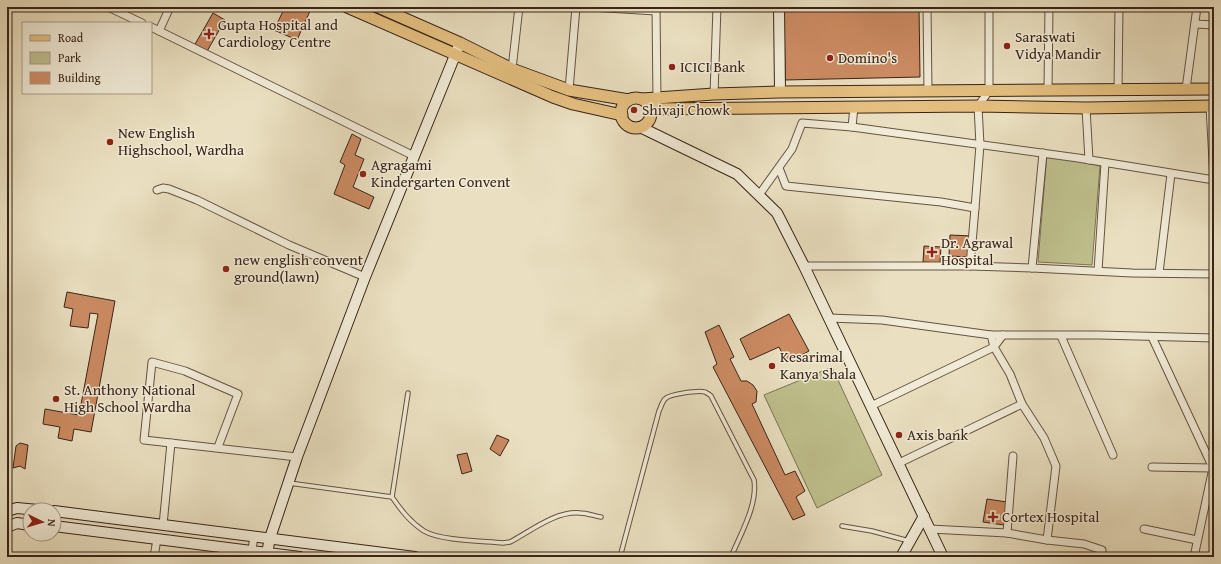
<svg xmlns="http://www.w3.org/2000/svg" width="1221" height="564" font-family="'Gentium Book Plus',serif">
  <rect width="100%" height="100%" fill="#eae0c1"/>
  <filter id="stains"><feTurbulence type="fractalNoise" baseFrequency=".005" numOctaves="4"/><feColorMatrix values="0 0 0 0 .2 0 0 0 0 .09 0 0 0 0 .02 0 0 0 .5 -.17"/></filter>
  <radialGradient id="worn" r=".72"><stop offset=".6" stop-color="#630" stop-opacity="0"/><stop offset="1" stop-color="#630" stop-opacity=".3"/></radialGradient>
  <g fill="#bfc08d" stroke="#7c7252">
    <path d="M1047 154 1100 166 1092 265 1038 262Z"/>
    <path d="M832 367 882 475 817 508 764 395Z"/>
  </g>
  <g fill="#cc8b62" stroke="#392418">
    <path d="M285 7H302L310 11 297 40 274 30Z"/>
    <path d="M784 7H919L920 77 785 80Z"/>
    <path d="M213 13 225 20 206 53 194 46Z"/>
    <path d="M352 134 361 139 355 155 364 159 353 187 374 197 369 209 334 194 345 165 340 162Z"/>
    <path d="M950 235 971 236 970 257 949 256Z"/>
    <path d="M924 246 941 247 940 263 923 262Z"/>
    <path d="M67 292 115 301 91 432 74 429 72 441 58 438 60 427 43 424 45 409 79 415 98 314 90 313 88 328 70 326 73 309 64 307Z"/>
    <path d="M789 314 809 351 787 363 779 347 750 360 740 339Z"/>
    <path d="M719 325 734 357 730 359 741 381H747L753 385 757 391 756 402 752 404 785 475 795 471 805 491 796 497 805 515 793 520 713 367 717 364 705 332Z"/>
    <path d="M497 435 509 440 500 456 490 449Z"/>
    <path d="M20 443 28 445 25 469 20 466 13 468 16 446Z"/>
    <path d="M467 453 472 471 462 474 457 455Z"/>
    <path d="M987 499 1007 502 1004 525 983 522Z"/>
  </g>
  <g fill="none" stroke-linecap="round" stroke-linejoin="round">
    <defs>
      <g id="lane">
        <path d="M289 483 392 497C401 510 410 522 424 531 441 541 483 541 503 543L510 542C531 531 555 511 580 513 587 513 594 516 601 517"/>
        <path d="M392 497 408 393"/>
        <path d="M842 526 872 531 909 541"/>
        <path d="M620 557 659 411C661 407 662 402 665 399 669 394 699 390 705 392 707 393 710 395 711 396L754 480C758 505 740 535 731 557"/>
      </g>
      <g id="street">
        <path d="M108 7 142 23"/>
        <path d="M590 7 656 11"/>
        <path d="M656 7 657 101"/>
        <path d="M927 7 928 91"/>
        <path d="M1195 24 1214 25"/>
        <path d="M151 27 414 156"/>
        <path d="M159 31 170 7"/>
        <path d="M512 69 519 7"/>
        <path d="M1186 89 1197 7"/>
        <path d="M569 90 576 7"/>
        <path d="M1048 90 1049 7"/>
        <path d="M1118 90 1119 7"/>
        <path d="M714 94 717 7"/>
        <path d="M1210 106 1214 180"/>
        <path d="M1086 108 1089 160"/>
        <path d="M852 127 854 107"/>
        <path d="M779 168 786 186 941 202 975 208 980 145 978 106 989 91V7"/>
        <path d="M157 190 163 188 169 189 197 200 289 245 365 277"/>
        <path d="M759 195 792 149 802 123 852 127 1078 158 1214 180"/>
        <path d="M975 208 970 266 1032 268 1043 153"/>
        <path d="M804 266H970"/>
        <path d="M1032 268 1132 273 1214 274"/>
        <path d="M1098 271 1105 163"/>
        <path d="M1159 273 1171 174"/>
        <path d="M829 318 882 320 991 335 994 347 871 406"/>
        <path d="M991 335H1099L1214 338"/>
        <path d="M1061 336 1113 455"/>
        <path d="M1152 337 1213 468 1194 557"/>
        <path d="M1022 404 1044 438 1056 466 1047 540 1084 544 1102 550 1101 557"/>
        <path d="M218 447 238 394 185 371 152 362 144 440 297 457"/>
        <path d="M899 463 1022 404 1010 374 994 347 1003 335"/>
        <path d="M1152 467 1213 468"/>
        <path d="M163 525 171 443"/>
        <path d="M930 529 1007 533 1047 540"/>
        <path d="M1144 529 1197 540"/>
        <path d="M1007 533 1013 456"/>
        <path d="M154 557 157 539"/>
        <path d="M251 557 254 536"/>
      </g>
      <g id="secondary">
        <path d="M779 7 780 92"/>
        <path d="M640 127 737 174 777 213 804 266 943 557"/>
        <path d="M7 511 17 508 38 510"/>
        <path d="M54 511 415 557"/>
        <path d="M54 526 300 557"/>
        <path d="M7 527 17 523 30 525"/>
        <path d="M267 553 270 538 297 457 365 277 460 43"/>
        <path d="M901 557 924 516"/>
      </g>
      <g id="primary">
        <path d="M347 7 553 97 573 104 622 115"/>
        <path d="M378 7 460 43 512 69 569 90 629 100"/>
        <circle cx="636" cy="113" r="15"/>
        <path d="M642 99 714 94 780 92 1214 89"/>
        <path d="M651 109 978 106 1086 108 1214 106"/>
      </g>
    </defs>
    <use href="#lane" stroke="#655342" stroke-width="5.5"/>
    <use href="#street" stroke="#655342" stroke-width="9"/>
    <use href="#secondary" stroke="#392418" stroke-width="12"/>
    <use href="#primary" stroke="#392418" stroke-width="13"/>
    <use href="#lane" stroke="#f1ebd7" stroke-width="3.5"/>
    <use href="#street" stroke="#f1ebd7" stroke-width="7"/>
    <use href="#secondary" stroke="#f1ebd7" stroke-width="10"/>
    <use href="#primary" stroke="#e5c080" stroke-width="11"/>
  </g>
  <g fill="#8f2418" stroke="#f1ebd7" stroke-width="1.5">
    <path d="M207 28h4v4h4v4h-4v4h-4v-4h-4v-4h4z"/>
    <circle cx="1007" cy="46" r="4"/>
    <circle cx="830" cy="58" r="4"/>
    <circle cx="672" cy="67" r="4"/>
    <circle cx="634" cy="110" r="4"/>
    <circle cx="110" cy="142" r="4"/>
    <circle cx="363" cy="174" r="4"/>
    <path d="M930 246h4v4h4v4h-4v4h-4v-4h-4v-4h4z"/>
    <circle cx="226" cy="269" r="4"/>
    <circle cx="772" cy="366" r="4"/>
    <circle cx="56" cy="399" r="4"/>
    <circle cx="899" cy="435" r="4"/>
    <path d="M991 511h4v4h4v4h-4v4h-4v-4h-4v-4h4z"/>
  </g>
  <g text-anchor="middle" stroke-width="3" stroke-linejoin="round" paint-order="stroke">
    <g font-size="15" fill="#392418" stroke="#f1ebd7" text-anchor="start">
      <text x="218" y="30">Gupta Hospital and<tspan x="218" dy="17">Cardiology Centre</tspan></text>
      <text x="1015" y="42">Saraswati<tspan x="1015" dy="17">Vidya Mandir</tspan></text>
      <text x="838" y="63">Domino's</text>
      <text x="680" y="72">ICICI Bank</text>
      <text x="642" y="115">Shivaji Chowk</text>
      <text x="118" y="138">New English<tspan x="118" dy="17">Highschool, Wardha</tspan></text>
      <text x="371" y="170">Agragami<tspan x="371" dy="17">Kindergarten Convent</tspan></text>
      <text x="941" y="248">Dr. Agrawal<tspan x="941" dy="17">Hospital</tspan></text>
      <text x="234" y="265">new english convent<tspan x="234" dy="17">ground(lawn)</tspan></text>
      <text x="780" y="362">Kesarimal<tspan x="780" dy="17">Kanya Shala</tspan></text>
      <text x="64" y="395">St. Anthony National<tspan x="64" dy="17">High School Wardha</tspan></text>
      <text x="907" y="440">Axis bank</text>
      <text x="1002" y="522">Cortex Hospital</text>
    </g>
  </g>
  <rect width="1221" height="564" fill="none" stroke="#eae0c1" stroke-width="24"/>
  <rect x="8" y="8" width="1205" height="548" fill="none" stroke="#392418" stroke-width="2"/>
  <rect x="12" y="12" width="1197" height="540" fill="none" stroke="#392418"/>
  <rect x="22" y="22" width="130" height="72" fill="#f1ebd7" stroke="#a79b8b"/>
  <rect x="30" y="35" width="20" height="6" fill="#e5c080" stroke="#a79b8b"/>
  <text x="58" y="42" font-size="12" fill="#392418">Road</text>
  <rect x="30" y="52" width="20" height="12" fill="#bfc08d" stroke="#a79b8b"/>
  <text x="58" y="62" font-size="12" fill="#392418">Park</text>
  <rect x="30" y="72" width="20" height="12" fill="#cc8b62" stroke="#a79b8b"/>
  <text x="58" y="82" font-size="12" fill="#392418">Building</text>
  <g transform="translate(42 522) rotate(95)"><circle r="19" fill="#f1ebd7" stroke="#a79b8b"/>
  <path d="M0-3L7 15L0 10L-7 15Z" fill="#8f2418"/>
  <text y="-6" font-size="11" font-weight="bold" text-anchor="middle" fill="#392418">N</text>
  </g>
  <rect width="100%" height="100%" filter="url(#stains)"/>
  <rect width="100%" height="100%" fill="url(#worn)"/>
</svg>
